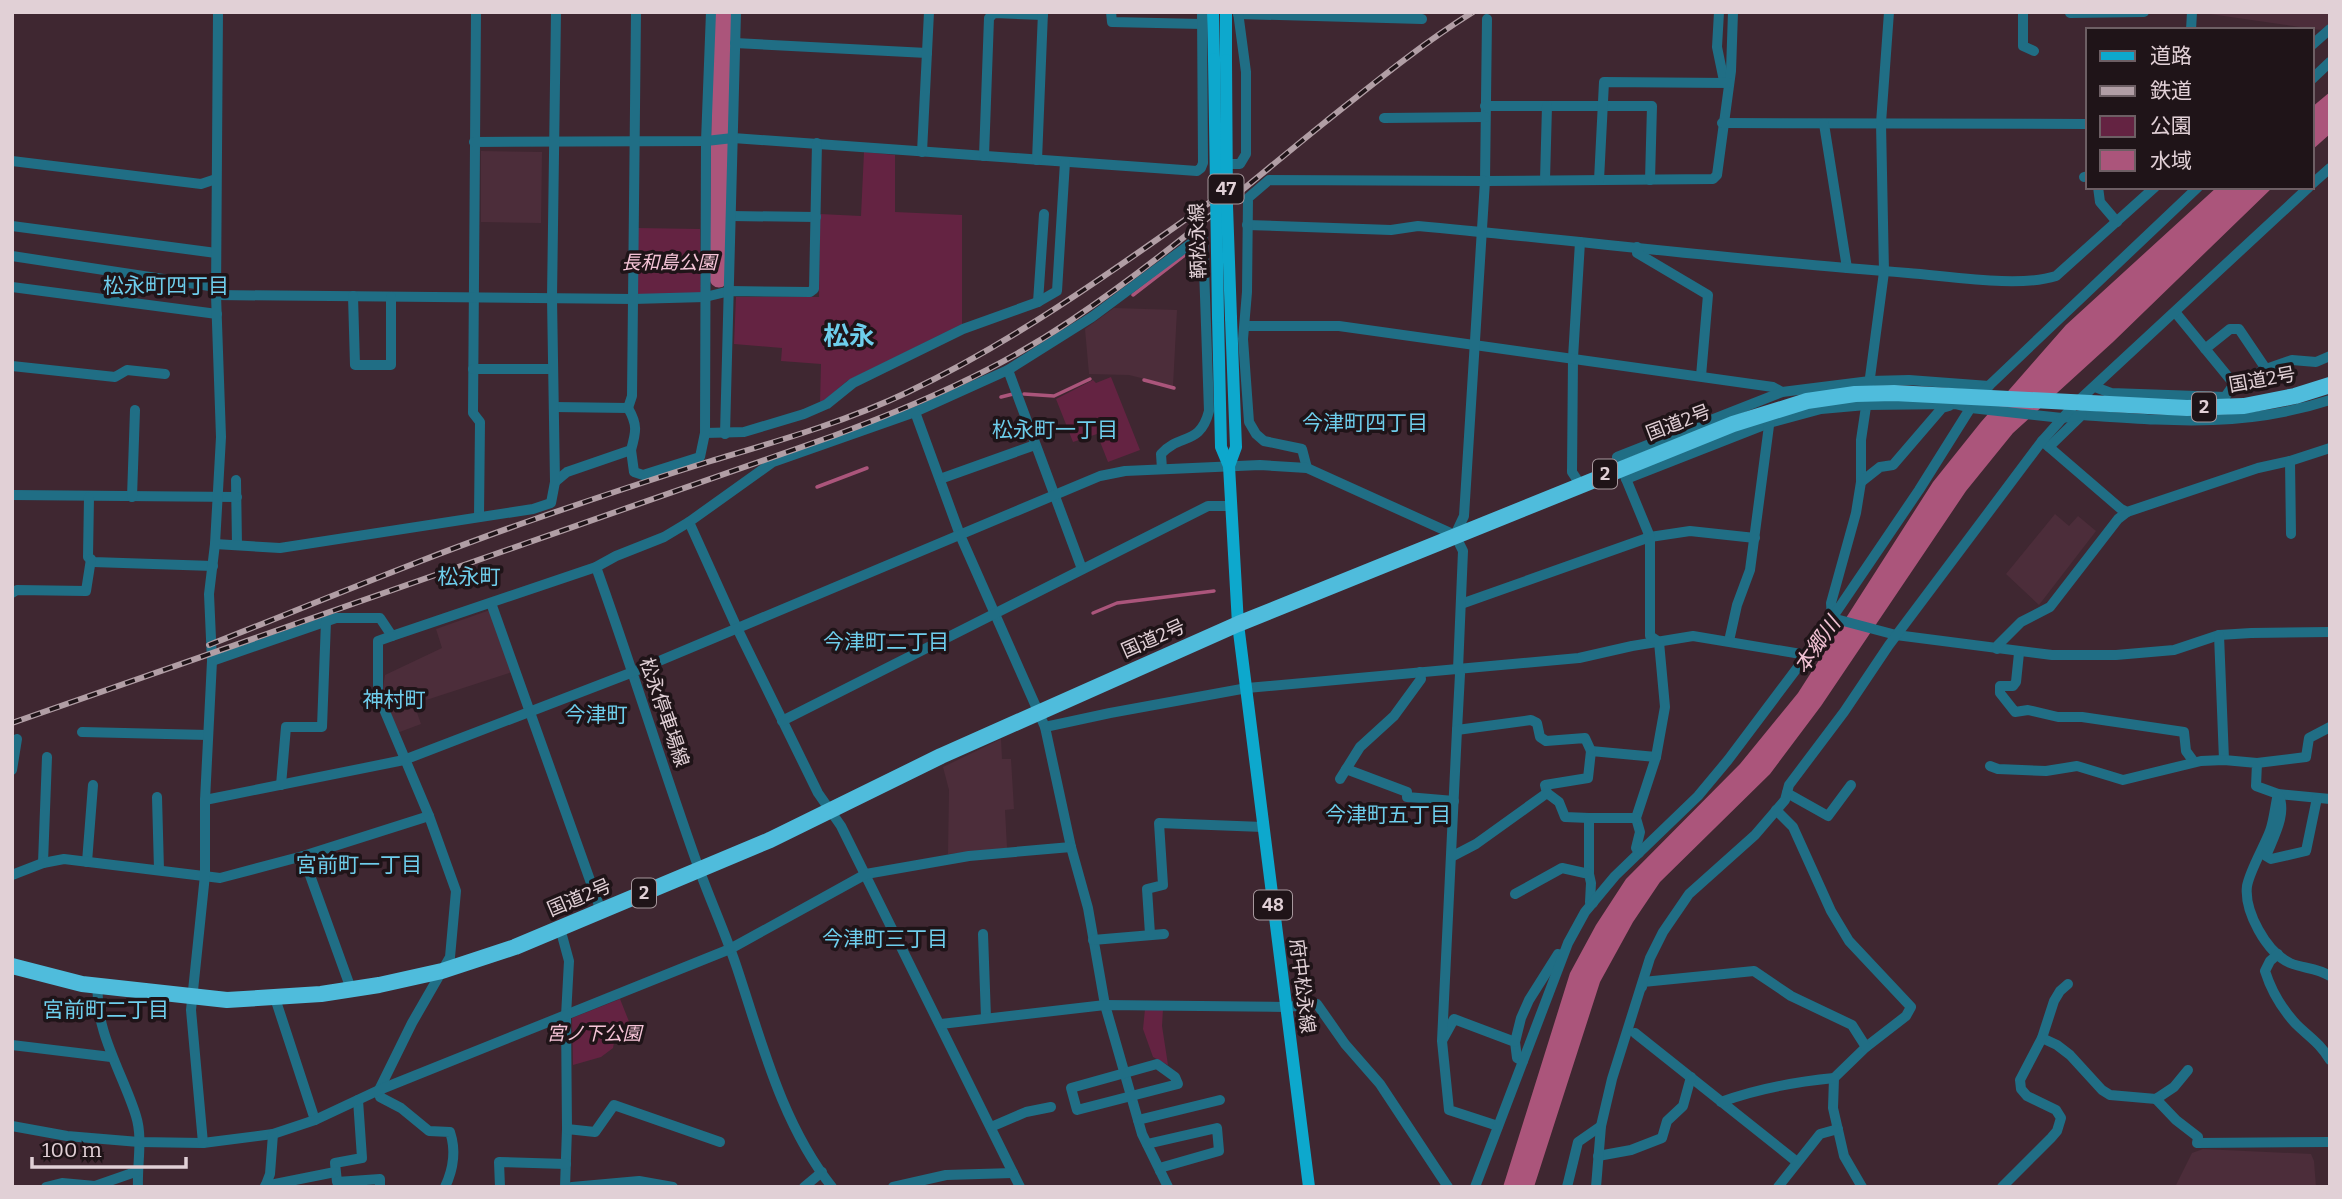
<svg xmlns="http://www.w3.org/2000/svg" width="2342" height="1199" font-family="Bitter,'Noto Sans JP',serif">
  <rect width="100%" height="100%" fill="#3f2731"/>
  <g fill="#4c2d3a">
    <path d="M2196 12H2330V23L2321 30Z"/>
    <path d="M481 151 542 152 541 223 481 222Z"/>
    <path d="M1114 308 1177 310 1173 386 1129 375 1089 374 1085 329Z"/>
    <path d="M2055 514 2069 526 2078 516 2096 531 2039 605 2006 574Z"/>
    <path d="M490 610 512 672 414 704 421 724 397 733 382 694 385 675 442 648 436 629Z"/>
    <path d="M1001 739 1002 759H1011L1014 809 1005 810 1007 848 948 854 949 790 943 767Z"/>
    <path d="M2203 1149 2311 1154 2314 1161 2316 1187H2175L2192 1153Z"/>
  </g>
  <g fill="#642342">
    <path d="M864 152 895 155V212L962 215V324L847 381 820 404 821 364 781 361 782 348 734 344 736 297H819L820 214 861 216Z"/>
    <path d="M637 228 700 229 701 294 637 296Z"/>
    <path d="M1111 377 1140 450 1108 462 1097 434 1073 442 1056 399 1093 380 1096 383Z"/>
    <path d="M620 999 632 1029 615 1037 613 1048 601 1057 573 1065 572 1018Z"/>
    <path d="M1145 1009H1163L1162 1026 1168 1065 1153 1057 1143 1029Z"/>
  </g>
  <g fill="#ab557b">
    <path d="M2330 92V134L2312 150V107Z"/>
    <path d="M2217 187H2273L2113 342 2013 433 1966 491 1821 706 1770 774 1660 882 1633 922 1600 982 1534 1187H1503L1570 973 1596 925 1626 879 1740 764 1798 693 1933 482 1981 422 2066 325Z"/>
  </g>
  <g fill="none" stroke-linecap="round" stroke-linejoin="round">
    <g stroke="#ab557b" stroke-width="3.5">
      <path d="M1133 295 1186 254"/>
      <path d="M1144 380 1174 388"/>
      <path d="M1024 394 1054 396 1090 379"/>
      <path d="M1001 397 1013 394"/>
      <path d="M817 487 867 468"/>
      <path d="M1093 613 1117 603 1214 591"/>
    </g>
    <path stroke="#ab557b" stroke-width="19" d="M719 278 722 12"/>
    <g stroke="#206e85" stroke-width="10">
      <path d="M476 12 473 413 480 422 479 517"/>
      <path d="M1111 12 1112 22 1202 24"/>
      <path d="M1719 12 1717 47 1724 81"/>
      <path d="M2023 12V46L2034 51"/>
      <path d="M2070 13 2144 12"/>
      <path d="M1238 14 1422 19"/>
      <path d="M1487 19 1485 181 1713 179 1717 175 1731 71 1733 12"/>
      <path d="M2191 30 2192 12"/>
      <path d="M735 43 927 53"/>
      <path d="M2312 45 2330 29"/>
      <path d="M2312 79 2330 62"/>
      <path d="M1485 106H1652L1650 180"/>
      <path d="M1384 118 1485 117"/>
      <path d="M1722 123 2088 124"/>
      <path d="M1824 124 1847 268"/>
      <path d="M474 142 706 141 733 138 1197 171 1201 168 1203 163 1202 12"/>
      <path d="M922 152 929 12"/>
      <path d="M984 156 989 18 994 13 1043 15"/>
      <path d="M1037 160 1043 12"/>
      <path d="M12 161 201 184 216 179"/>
      <path d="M1219 164H1240L1246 154V72L1238 12"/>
      <path d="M2084 177 2088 176"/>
      <path d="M1545 180 1547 106"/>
      <path d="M1599 180 1604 82 1729 83"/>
      <path d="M2312 184 2330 168"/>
      <path d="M2098 187 2100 202 2117 222"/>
      <path d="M731 216 816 217"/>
      <path d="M1247 225 1391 230 1418 226C1581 241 1745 261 1908 273 1949 276 2019 288 2056 276L2155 187"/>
      <path d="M12 226 216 253"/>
      <path d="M1580 242 1573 358 1572 472 1580 484"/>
      <path d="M1637 247V253L1708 295 1701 376"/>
      <path d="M12 256 216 287"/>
      <path d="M12 287 217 314"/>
      <path d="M216 295 633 299 705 297 730 291 810 292 814 289 817 143"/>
      <path d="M353 296 355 365H391V297"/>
      <path d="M1038 302 1044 214"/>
      <path d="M2175 312 2234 384"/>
      <path d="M1245 326H1339L1773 387 1782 392"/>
      <path d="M2205 349 2230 329H2239L2266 369"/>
      <path d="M12 366 115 377 127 370 165 374"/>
      <path d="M473 369H553"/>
      <path d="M1008 370 1082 569"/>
      <path d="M1869 385 1884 272 1881 123 1889 12"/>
      <path d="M2095 387 2111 393 2225 397 2234 384 2266 369 2292 360 2316 362 2330 356"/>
      <path d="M1867 400 1861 440V482L1856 513 1831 603 1832 618 1896 635 2052 655H2116L2174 650 2219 635 2251 633 2330 632"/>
      <path d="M554 407 628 408C638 425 636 432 631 450L567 472 555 482"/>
      <path d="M628 408 632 396 636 12"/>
      <path d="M915 412 1008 370 1092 317 1193 242 1203 239 1209 411C1200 446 1180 433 1161 454L1162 469"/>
      <path d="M705 433 744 432 804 414 827 404 853 383 963 329 1038 302 1057 291 1065 162"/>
      <path d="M725 434 736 12"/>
      <path d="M2042 441 2121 509 2127 512 2258 468 2290 461 2330 448"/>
      <path d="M2049 447 2082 415C2170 421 2243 428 2330 400"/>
      <path d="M631 450 634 472 643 475 700 457 705 433 706 141 711 12"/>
      <path d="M2290 461 2291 534"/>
      <path d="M1307 468 1302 449 1264 441 1256 434 1249 422 1243 339 1247 292 1248 198 1269 180 1485 181 1464 516 1455 535"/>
      <path d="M940 479 1035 445"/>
      <path d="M1626 479 1769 423 1821 409 1866 405 1955 404 1971 408 2062 418 2082 415"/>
      <path d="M236 480 237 545"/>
      <path d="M1861 482 1880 467 1893 465 1942 408 1949 406"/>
      <path d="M12 495 237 497"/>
      <path d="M89 497 88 557 93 562 213 566"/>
      <path d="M132 497 135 410"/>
      <path d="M689 522 737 628 818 793 841 826 1020 1187"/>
      <path d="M215 544 280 548 533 509 551 503 555 482 552 298 556 12"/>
      <path d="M596 567C632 667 663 769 699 869 711 902 726 935 737 968 762 1043 782 1124 832 1187"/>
      <path d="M12 593 17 590 86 591 91 559"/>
      <path d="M491 603 601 911"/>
      <path d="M1461 604 1650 537 1690 531 1755 538"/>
      <path d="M2219 635 2224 760"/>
      <path d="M1729 641 1737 605 1750 570 1770 418"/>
      <path d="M1997 649 1998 645 2021 622 2050 607 2118 519 2127 512"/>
      <path d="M2019 653 2016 682 2013 686H2000V693L2015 712 2028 710 2058 717H2082L2184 732 2186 751 2194 762"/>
      <path d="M212 661 336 618H380L392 636 596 567 616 556 664 537 689 522 773 462 915 412 960 535 1045 727 1071 847 1088 908 1105 1005 1142 1134 1168 1187"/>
      <path d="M782 721 1208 506H1231"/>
      <path d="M1045 727 1110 713 1247 688 1579 658 1632 646 1693 636 1807 655"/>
      <path d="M82 732 208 735"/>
      <path d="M2257 763 2306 757 2309 738 2330 727"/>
      <path d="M1990 766 1998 769 2046 771 2077 766 2123 780 2201 761 2224 760 2257 763 2256 786 2278 794 2330 799"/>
      <path d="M1346 769 1407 792V797L1454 801"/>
      <path d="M12 770 17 739"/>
      <path d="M1340 779 1360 747 1394 716 1421 679 1420 672"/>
      <path d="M281 785 286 727H322L326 621"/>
      <path d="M1787 793 1828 816 1851 785"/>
      <path d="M157 797 159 870"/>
      <path d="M2317 798 2306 851 2271 859 2266 856C2273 838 2288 813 2278 794 2275 806 2274 820 2270 831 2264 847 2250 870 2247 886 2244 911 2266 952 2290 963 2304 969 2315 967 2330 976"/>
      <path d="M205 800 404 760 633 672 1100 476 1125 471 1260 465 1307 468 1455 535 1463 551 1458 669 1460 674 1457 730"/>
      <path d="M1776 810 1793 827 1831 911 1849 941 1911 1007 1906 1016 1866 1047 1834 1078 1833 1108 1844 1156 1862 1187"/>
      <path d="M1589 818 1565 817 1559 802 1547 793 1545 785 1588 778 1591 751 1656 757"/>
      <path d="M1639 853 1636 848 1640 832 1636 818 1656 757 1665 707 1659 642 1650 636V537L1617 457 1782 392 1870 381 1909 380 1989 386"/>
      <path d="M303 856 351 989"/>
      <path d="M1451 857 1476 844 1547 793"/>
      <path d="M87 862 93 785"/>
      <path d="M43 863 47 757"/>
      <path d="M1589 874V818H1636"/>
      <path d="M12 875 43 863 64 859 220 878 303 856 429 816"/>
      <path d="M1515 894 1562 868 1589 874 1591 883 1590 902 1593 903"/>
      <path d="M560 928 569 961 566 1016 567 1129 565 1187"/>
      <path d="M983 934 986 1018"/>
      <path d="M1150 934 1147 889 1163 885 1159 823 1263 827"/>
      <path d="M1093 940 1164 934"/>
      <path d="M2278 954 2270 961 2265 971C2271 990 2283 1010 2296 1024 2309 1037 2320 1043 2330 1060"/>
      <path d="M98 986C94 1030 124 1076 136 1116 143 1138 137 1164 138 1187"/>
      <path d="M1642 987 1643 982 1754 971 1791 996 1852 1025 1866 1047"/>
      <path d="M275 998 315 1120"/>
      <path d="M941 1024 1105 1005 1286 1007 1317 1004 1345 1044 1380 1084 1448 1187"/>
      <path d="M1635 1033 1797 1162"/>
      <path d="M2042 1038 2057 1045 2070 1055 2102 1090 2110 1095 2156 1099 2174 1087 2188 1070"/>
      <path d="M1443 1039 1454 1019 1515 1042 1517 1058 1523 1061"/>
      <path d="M1515 1042 1521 1018 1529 1000 1558 954"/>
      <path d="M12 1045 111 1057"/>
      <path d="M1157 1064 1175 1077 1178 1084 1077 1110 1071 1088Z"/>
      <path d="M379 1090 412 1023 450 957 456 891 429 816 378 695V641L392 636"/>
      <path d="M379 1090 380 1097 401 1108 429 1131 450 1132C456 1150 453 1170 445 1187"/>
      <path d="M2156 1099 2176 1120 2198 1137 2197 1143 2330 1142"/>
      <path d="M358 1100 362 1158 335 1163 337 1182 380 1179V1187"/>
      <path d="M1721 1102C1759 1088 1794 1082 1834 1078"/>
      <path d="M1138 1120 1220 1100"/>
      <path d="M12 1126 67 1136 139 1142 203 1143 273 1134 315 1120 379 1090 730 949 866 874 969 856 1071 847"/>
      <path d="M1498 1126 1449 1110 1442 1041 1457 730 1531 720 1537 723 1540 737 1546 741 1585 738 1591 751"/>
      <path d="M991 1127 1026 1112 1051 1107"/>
      <path d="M567 1129 595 1132 614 1105 720 1142"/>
      <path d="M203 1143 191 1010 205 875V800L212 661 209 594 215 544 221 437 216 295 218 12"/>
      <path d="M1147 1144 1217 1128 1219 1151 1163 1167 1160 1171"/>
      <path d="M1598 1156 1631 1150 1662 1138 1667 1121 1683 1106 1691 1077"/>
      <path d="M265 1186 335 1172"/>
      <path d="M46 1187 62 1183 95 1186 138 1171"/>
      <path d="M265 1187 270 1174 273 1134"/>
      <path d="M500 1187 499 1162 566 1164"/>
      <path d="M572 1187 639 1181 673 1187"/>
      <path d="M804 1187 822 1172"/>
      <path d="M893 1187 946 1175 1013 1173"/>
      <path d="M1475 1187 1568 943 1585 912 1615 876 1698 796 1728 760 1807 655 1919 490 1978 396 2198 187"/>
      <path d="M1567 1187 1578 1142 1601 1126"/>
      <path d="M1596 1187 1601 1126 1612 1079 1650 958 1663 932 1689 894 1755 835 1785 800 1789 785 1844 712 1889 645 2042 441 2076 403 2309 187"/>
      <path d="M1778 1187 1820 1134 1838 1129"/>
      <path d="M2002 1187 2051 1138 2057 1131 2061 1118 2056 1110 2027 1096 2021 1089 2020 1080 2042 1038 2054 1001 2060 991 2068 984"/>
    </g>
    <g stroke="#0da8cd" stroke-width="12">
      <path d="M1213 12 1214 59"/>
      <path d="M1226 60V12"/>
      <path d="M1218 317 1221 447 1229 466 1238 624 1309 1187"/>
      <path d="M1229 466 1236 447 1231 318"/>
    </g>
    <path stroke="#4fbcdc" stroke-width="16" d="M12 966 82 984 227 1000 321 994 379 985 442 971 515 947 770 840 941 756 1238 624 1733 424 1807 401 1855 394 1894 393 2187 408 2244 406 2295 396 2330 385"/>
    <defs>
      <g id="rail">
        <path d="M209 645C318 602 425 557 535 519 593 499 652 479 711 461 778 441 845 422 908 392 1023 337 1122 264 1226 191"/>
        <path d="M12 723 833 436C916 405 996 371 1070 321 1160 261 1241 190 1324 123 1373 84 1420 45 1473 12"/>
      </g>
    </defs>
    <use href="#rail" stroke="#b19ea5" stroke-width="6"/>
    <use href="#rail" stroke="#1f1418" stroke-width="3.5" stroke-dasharray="10" stroke-linecap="butt"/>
    <g stroke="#0da8cd" stroke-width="12">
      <path d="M1214 59 1218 317"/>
      <path d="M1226 60 1227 206 1231 318"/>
    </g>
  </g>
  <g text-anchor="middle" stroke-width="7" stroke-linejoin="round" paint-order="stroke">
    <g fill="#1f1418" stroke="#a7989d" stroke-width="2">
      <rect x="1208.5" y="174.5" width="35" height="29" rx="5"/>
      <rect x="2192" y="392.5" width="24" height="29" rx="5"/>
      <rect x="1593" y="459.5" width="24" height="29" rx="5"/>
      <rect x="632" y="878.5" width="24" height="29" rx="5"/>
      <rect x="1254" y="890.5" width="38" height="29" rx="5"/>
    </g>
    <g font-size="18" font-weight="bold" fill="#e1d0d6">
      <text x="1226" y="195">47</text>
      <text x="2204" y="413">2</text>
      <text x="1605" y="480">2</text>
      <text x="644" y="899">2</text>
      <text x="1273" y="911">48</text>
    </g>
    <g font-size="19" fill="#e1d0d6" stroke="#1f1418">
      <text transform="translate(1197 241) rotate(-92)" y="7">鞆松永線</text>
      <text transform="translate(2262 379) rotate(-10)" y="7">国道2号</text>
      <text transform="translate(1678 422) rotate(-21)" y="7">国道2号</text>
      <text transform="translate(1153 638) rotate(-24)" y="7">国道2号</text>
      <text transform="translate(665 712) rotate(71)" y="7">松永停車場線</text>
      <text transform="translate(579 897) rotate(-23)" y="7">国道2号</text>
      <text transform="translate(1303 986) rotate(83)" y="7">府中松永線</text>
    </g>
    <g font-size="19" font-style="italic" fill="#f5c4d7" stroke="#1f1418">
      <text x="669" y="269">長和島公園</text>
      <text x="594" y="1040">宮ノ下公園</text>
    </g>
    <g font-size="21" fill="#6eceec" stroke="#1f1418">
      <text x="166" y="293">松永町四丁目</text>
      <text x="1365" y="430">今津町四丁目</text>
      <text x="1055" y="437">松永町一丁目</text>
      <text x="469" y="584">松永町</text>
      <text x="886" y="649">今津町二丁目</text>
      <text x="394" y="707">神村町</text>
      <text x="596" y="722">今津町</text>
      <text x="1388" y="822">今津町五丁目</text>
      <text x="359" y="872">宮前町一丁目</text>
      <text x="885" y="946">今津町三丁目</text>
      <text x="106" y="1017">宮前町二丁目</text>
    </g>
    <g font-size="21" font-style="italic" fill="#f1c1d3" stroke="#1f1418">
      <text transform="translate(1817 645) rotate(-55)" y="7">本郷川</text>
    </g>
    <g font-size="26" font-weight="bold" fill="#6eceec" stroke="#1f1418">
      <text x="849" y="345">松永</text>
    </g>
  </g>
  <rect width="2342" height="1199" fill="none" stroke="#e1d0d6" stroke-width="28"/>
  <rect x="2086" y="28" width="228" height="161" fill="#1f1418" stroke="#6d5f64" stroke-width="2"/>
  <rect x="2100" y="51" width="35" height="10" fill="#0da8cd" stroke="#6d5f64" stroke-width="2"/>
  <text x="2150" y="63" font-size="21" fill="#e1d0d6">道路</text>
  <rect x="2100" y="86" width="35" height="10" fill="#b19ea5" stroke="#6d5f64" stroke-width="2"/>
  <text x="2150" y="98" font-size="21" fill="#e1d0d6">鉄道</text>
  <rect x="2100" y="116" width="35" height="21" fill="#642342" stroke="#6d5f64" stroke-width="2"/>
  <text x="2150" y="133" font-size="21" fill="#e1d0d6">公園</text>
  <rect x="2100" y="150" width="35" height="21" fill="#ab557b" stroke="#6d5f64" stroke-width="2"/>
  <text x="2150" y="168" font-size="21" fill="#e1d0d6">水域</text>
  <path d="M32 1157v10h154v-10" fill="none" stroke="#e1d0d6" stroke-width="3.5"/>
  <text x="42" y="1157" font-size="21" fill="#e1d0d6" stroke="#1f1418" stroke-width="5" paint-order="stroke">100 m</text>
</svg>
